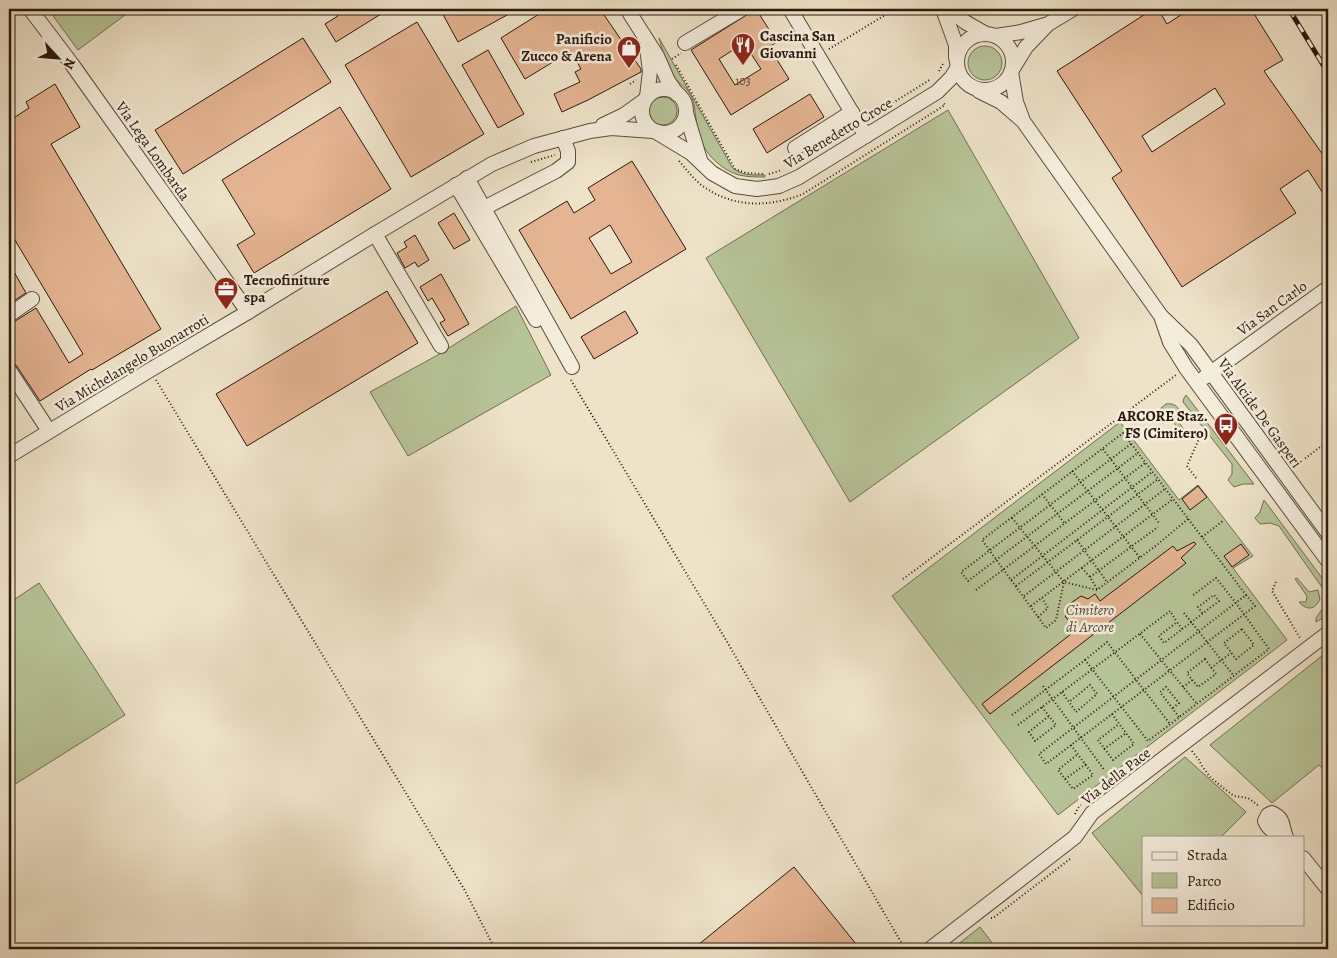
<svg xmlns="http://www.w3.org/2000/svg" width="1337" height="958" font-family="Alegreya,serif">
  <rect width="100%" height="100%" fill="#eee3c9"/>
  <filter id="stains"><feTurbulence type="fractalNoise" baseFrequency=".004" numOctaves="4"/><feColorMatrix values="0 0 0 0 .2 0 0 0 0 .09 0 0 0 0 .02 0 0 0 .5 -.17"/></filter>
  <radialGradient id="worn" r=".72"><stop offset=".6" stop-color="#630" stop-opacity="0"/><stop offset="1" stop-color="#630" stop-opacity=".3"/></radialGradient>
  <g fill="#b7c498" stroke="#706e53">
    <path d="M48 9H133L78 50Z"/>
    <path d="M659 38 732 167C741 176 753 175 765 175V177C757 177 747 177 739 175 724 171 708 157 702 143 695 129 697 112 692 98 688 88 680 85 674 77 666 66 663 51 659 38Z"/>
    <circle cx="985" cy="63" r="17"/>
    <circle cx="663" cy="111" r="14"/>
    <path d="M948 110 1079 338 850 502 706 258Z"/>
    <path d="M516 306 551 375 408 456 370 392 436 356Z"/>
    <path d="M1186 395 1254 484H1243L1234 487 1228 480 1232 474V464L1183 402 1184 398Z"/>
    <path d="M1166 404C1172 403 1177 405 1180 411H1173V413L1186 433 1185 435 1172 421 1162 423 1159 416V411L1161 408Z"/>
    <path d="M1120 422 1179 500 1198 485 1253 556 1233 568 1287 640 1058 815 892 596Z"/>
    <path d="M1264 500 1328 586V612L1323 618 1316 622V618C1322 609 1328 604 1326 593L1279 526 1270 523 1260 524 1255 518 1260 512Z"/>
    <path d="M1297 578 1309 592 1318 590 1320 599C1315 610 1307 611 1299 602H1306L1307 596 1295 579Z"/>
    <path d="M39 583 125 715 9 788V603Z"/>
    <path d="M1328 651V773L1319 765 1272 803 1210 745Z"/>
    <path d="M1185 757 1246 812 1221 837H1143V896L1092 833Z"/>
    <path d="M980 927 997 949H952Z"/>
  </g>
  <g fill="#e5b492" stroke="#2a180e" fill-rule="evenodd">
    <path d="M333 9H389L336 42 325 24 338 16Z"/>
    <path d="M440 9H518L458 42Z"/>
    <path d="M547 9H600L641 69V72L588 100 562 112 554 94 580 82 575 72 581 69 571 51 525 79 501 38Z"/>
    <path d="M756 9 777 42 769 47 789 79 731 115 691 50ZM744 43 761 69 735 85 719 59Z"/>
    <path d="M1153 9H1158L1167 24 1190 9H1251L1283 60 1264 71 1328 162V201L1308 170 1280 189 1296 213 1182 287 1112 178 1122 171 1057 71ZM1215 88 1225 104 1152 152 1142 136Z"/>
    <path d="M417 22 484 134 411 177 345 65Z"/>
    <path d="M303 38 331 82 183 174 155 130Z"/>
    <path d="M488 50 524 114 498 128 462 65Z"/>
    <path d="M55 84 80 127 51 144 161 329 92 370 91 369 40 401 16 365 10 362 9 359V325L36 308 69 363 83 354 9 230V121L29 108 26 102Z"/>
    <path d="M810 94 824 117 767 153 753 129Z"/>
    <path d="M340 107 391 189 254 273 237 245 255 234 222 180Z"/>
    <path d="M632 161 686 249 571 319 519 230 567 201 574 213 595 200 588 188ZM610 225 632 262 611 274 589 238Z"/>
    <path d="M454 213 470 240 454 249 438 223Z"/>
    <path d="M415 235 429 260 418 267 415 262 405 268 397 253 407 247 404 242Z"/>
    <path d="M9 263 26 293 9 304Z"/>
    <path d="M441 274 469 324 448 336 440 323 445 320 432 298 428 301 420 287Z"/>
    <path d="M387 291 418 343 247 446 216 394Z"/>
    <path d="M625 311 638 333 594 359 581 337Z"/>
    <path d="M1198 486 1207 497 1190 510 1182 499Z"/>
    <path d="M1194 542 1196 544 1181 558 1186 563 990 714 982 704 1076 630 1065 616 1072 611 1071 603 1081 596 1088 599 1095 594 1100 601 1173 546 1177 551Z"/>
    <path d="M1241 544 1249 555 1232 567 1224 556Z"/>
    <path d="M794 867 860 949H693Z"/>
  </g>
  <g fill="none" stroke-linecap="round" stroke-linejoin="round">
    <defs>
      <g id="minor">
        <path d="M30 9 71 63 248 312"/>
        <path d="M627 9 657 56 668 81 677 94"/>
        <path d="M790 9 866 136"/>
        <path d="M943 9 956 45V58"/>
        <path d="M948 9 965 22 986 34"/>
        <circle cx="985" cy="62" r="28"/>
        <path d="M996 36 1021 32 1045 25"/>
        <path d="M685 43 742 9"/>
        <path d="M1013 68 1026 47 1048 24 1073 9"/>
        <path d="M1011 72 1016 102 1022 118"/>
        <circle cx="664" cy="111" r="22"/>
        <path d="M979 91 1001 102 1023 121 1161 316 1191 345 1328 533"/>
        <path d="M647 97 650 71 647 48"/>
        <path d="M686 113 700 160"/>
        <path d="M603 125 624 115 645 100"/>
        <path d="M656 132 691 153 712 173 735 186 757 189 779 186 799 177 937 92 951 78 957 69"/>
        <path d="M795 148 852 112"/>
        <path d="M467 178 572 367"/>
        <path d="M456 185 536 320"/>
        <path d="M484 208 556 171 568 162V151L563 138"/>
        <path d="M375 234 441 346"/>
        <path d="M9 315 32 299"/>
        <path d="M1162 319 1170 342 1186 368 1328 561"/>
        <path d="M9 370 49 431"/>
        <path d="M1205 377 1328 288"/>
        <path d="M9 456 150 370 248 312 375 234 492 164 534 146 590 131 611 128 653 131"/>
        <path d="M1284 835C1275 833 1269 830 1265 821L1268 815 1272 813C1285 819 1281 826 1286 837"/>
        <path d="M1303 858 1328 889"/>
        <path d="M930 949 1075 837 1092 813 1328 633"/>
      </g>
    </defs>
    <use href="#minor" stroke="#5b4b3d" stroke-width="16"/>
    <g stroke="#2a180e" stroke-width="2" stroke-dasharray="1 2.5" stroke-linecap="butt">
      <path d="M829 49 895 9"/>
      <path d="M672 59 681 53"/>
      <path d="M676 65 735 169 746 173 765 174"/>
      <path d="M939 71 944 62"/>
      <path d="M630 84 636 80"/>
      <path d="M869 118 931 79"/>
      <path d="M679 161C686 169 692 177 700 184 731 208 768 208 803 194L945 105 943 102"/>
      <path d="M531 162 555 155"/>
      <path d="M790 166 801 160"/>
      <path d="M769 174 782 170"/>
      <path d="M156 380 464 889 495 949"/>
      <path d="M571 380 726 640 905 949"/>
      <path d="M1131 444 961 572 968 581 1138 453"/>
      <path d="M1103 449 1159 523"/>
      <path d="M1294 467 1328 441"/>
      <path d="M1072 471 1140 558"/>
      <path d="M1196 478 1187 466 1202 432"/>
      <path d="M1042 494 1065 524"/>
      <path d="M1012 518 1064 582"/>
      <path d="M1188 519 1158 544 1097 590 1064 582 1056 620 1046 628 982 540 1123 433 1246 595"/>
      <path d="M1202 537 1224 520"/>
      <path d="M1077 540 1107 582"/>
      <path d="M1082 568 1090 577"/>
      <path d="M1324 576 1328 582"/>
      <path d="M903 579 1176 375"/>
      <path d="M1011 580 1152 472"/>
      <path d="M1276 582 1272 591 1300 638"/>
      <path d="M1016 586 1158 479"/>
      <path d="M1097 589 1090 577 1158 527"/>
      <path d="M976 590 1145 463"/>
      <path d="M1246 595 1255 606 1046 764 1039 754Z"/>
      <path d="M1024 596 1165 489"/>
      <path d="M1031 606 1173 499"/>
      <path d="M1184 613 1234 676"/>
      <path d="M1038 617 1048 608 1042 598"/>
      <path d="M1323 621 1328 616"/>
      <path d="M1182 629 1177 622 1159 636 1164 643 1219 601 1214 595 1198 607 1203 614"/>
      <path d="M1242 629 1254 645 1236 659 1224 643Z"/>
      <path d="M1140 634 1197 704"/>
      <path d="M1205 659 1216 674 1198 687 1187 673Z"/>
      <path d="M1085 660 1107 642 1170 724"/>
      <path d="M1211 668 1231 653"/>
      <path d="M1043 686 1105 771"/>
      <path d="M1183 687 1192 680"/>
      <path d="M1062 692 1076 712 1097 694 1090 685 1069 702"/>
      <path d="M1042 707 1056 725 1035 741 1029 732 1049 716"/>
      <path d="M1173 708 1179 703 1166 687 1160 692 1179 717"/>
      <path d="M1112 714 1134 744 1113 760 1098 740 1119 724"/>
      <path d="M1012 715 1085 660 1148 741 1269 649 1236 603 1216 578 1192 596"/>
      <path d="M1018 725 1170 611 1177 622"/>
      <path d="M1071 745 1093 775 1073 789 1058 770 1078 754"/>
      <path d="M1104 749 1126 733"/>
      <path d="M1192 751 1199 760 1202 766 1210 777 1222 787 1234 796 1248 798 1259 806"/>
      <path d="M1065 779 1086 764"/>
      <path d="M1075 814 1078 808 1081 805"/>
      <path d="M991 918H993L1070 859V858"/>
    </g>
    <use href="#minor" stroke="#f4eddc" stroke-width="14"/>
    <defs>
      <path id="rail" d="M1289 9 1328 73"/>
    </defs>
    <use href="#rail" stroke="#2a180e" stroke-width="5"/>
    <use href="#rail" stroke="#f4eddc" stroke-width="3" stroke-dasharray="9" stroke-linecap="butt"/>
  </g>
  <defs>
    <symbol id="restaurant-pin" viewBox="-11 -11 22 30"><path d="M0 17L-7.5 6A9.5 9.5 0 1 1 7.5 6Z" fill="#8f2418" stroke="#f4eddc"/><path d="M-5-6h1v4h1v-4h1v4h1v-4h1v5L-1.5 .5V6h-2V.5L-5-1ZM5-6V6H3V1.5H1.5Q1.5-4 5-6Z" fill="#fff"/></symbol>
    <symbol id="shop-pin" viewBox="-11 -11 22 30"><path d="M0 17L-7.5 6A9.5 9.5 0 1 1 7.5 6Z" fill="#8f2418" stroke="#f4eddc"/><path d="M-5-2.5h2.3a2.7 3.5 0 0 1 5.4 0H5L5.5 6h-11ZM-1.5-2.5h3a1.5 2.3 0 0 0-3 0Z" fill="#fff"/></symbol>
    <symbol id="office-pin" viewBox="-11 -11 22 30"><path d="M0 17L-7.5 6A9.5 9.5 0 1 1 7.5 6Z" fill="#8f2418" stroke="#f4eddc"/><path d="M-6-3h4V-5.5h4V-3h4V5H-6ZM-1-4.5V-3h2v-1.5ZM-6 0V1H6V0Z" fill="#fff"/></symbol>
    <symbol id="bus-pin" viewBox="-11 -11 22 30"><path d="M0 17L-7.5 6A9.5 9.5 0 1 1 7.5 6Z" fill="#8f2418" stroke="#f4eddc"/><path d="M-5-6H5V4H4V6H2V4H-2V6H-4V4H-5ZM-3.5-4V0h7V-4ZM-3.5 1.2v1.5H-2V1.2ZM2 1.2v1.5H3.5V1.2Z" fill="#fff"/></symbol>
  </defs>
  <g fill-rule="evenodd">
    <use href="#restaurant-pin" x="729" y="31" width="28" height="38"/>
    <use href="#shop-pin" x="615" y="34" width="28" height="38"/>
    <use href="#office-pin" x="212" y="275" width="28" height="38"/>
    <use href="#bus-pin" x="1212" y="411" width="28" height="38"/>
  </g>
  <g text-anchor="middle" stroke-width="5" stroke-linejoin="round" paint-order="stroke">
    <g font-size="12" fill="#593f2f">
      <text x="743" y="85">103</text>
    </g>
    <g font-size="15" font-weight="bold" fill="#2a180e" stroke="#f4eddc" text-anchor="start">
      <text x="760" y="41">Cascina San<tspan x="760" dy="17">Giovanni</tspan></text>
      <text x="612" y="44" text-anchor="end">Panificio<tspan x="612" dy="17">Zucco &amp; Arena</tspan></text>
      <text x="244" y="285">Tecnofiniture<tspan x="244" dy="17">spa</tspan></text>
      <text x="1208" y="421" text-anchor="end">ARCORE Staz.<tspan x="1208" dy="17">FS (Cimitero)</tspan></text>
    </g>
    <g font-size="15" fill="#2a180e" stroke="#f4eddc">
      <text transform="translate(838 133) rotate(-31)" y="5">Via Benedetto Croce</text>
      <text transform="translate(153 151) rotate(55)" y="5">Via Lega Lombarda</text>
      <text transform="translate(1272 308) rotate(-36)" y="5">Via San Carlo</text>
      <text transform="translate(132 363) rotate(-31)" y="5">Via Michelangelo Buonarroti</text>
      <text transform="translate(1260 413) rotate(54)" y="5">Via Alcide De Gasperi</text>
      <text transform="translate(1116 776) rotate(-38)" y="5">Via della Pace</text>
    </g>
    <g font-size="15" font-style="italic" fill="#544c37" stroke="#f4eddc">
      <text x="1090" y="615">Cimitero<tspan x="1090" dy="17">di Arcore</tspan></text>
    </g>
  </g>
  <rect width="1337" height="958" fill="none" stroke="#eee3c9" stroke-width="30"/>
  <rect x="10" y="10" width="1317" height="938" fill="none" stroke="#2a180e" stroke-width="2.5"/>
  <rect x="15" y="15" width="1307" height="928" fill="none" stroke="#2a180e"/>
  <rect x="1142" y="836" width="162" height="90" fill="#f4eddc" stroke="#a3988a"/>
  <rect x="1152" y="852" width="25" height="8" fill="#f4eddc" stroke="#a3988a"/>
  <text x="1187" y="860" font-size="15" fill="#2a180e">Strada</text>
  <rect x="1152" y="873" width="25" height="15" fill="#b7c498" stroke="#a3988a"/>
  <text x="1187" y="886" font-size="15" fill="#2a180e">Parco</text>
  <rect x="1152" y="898" width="25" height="15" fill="#e5b492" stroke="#a3988a"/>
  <text x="1187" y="910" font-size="15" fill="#2a180e">Edificio</text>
  <g transform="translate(58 58) rotate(116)" stroke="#f4eddc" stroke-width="4" paint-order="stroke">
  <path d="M0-4L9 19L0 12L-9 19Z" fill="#2a180e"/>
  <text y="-8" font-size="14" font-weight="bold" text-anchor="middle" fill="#2a180e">N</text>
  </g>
  <rect width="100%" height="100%" filter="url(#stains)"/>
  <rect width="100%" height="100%" fill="url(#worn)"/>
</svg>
